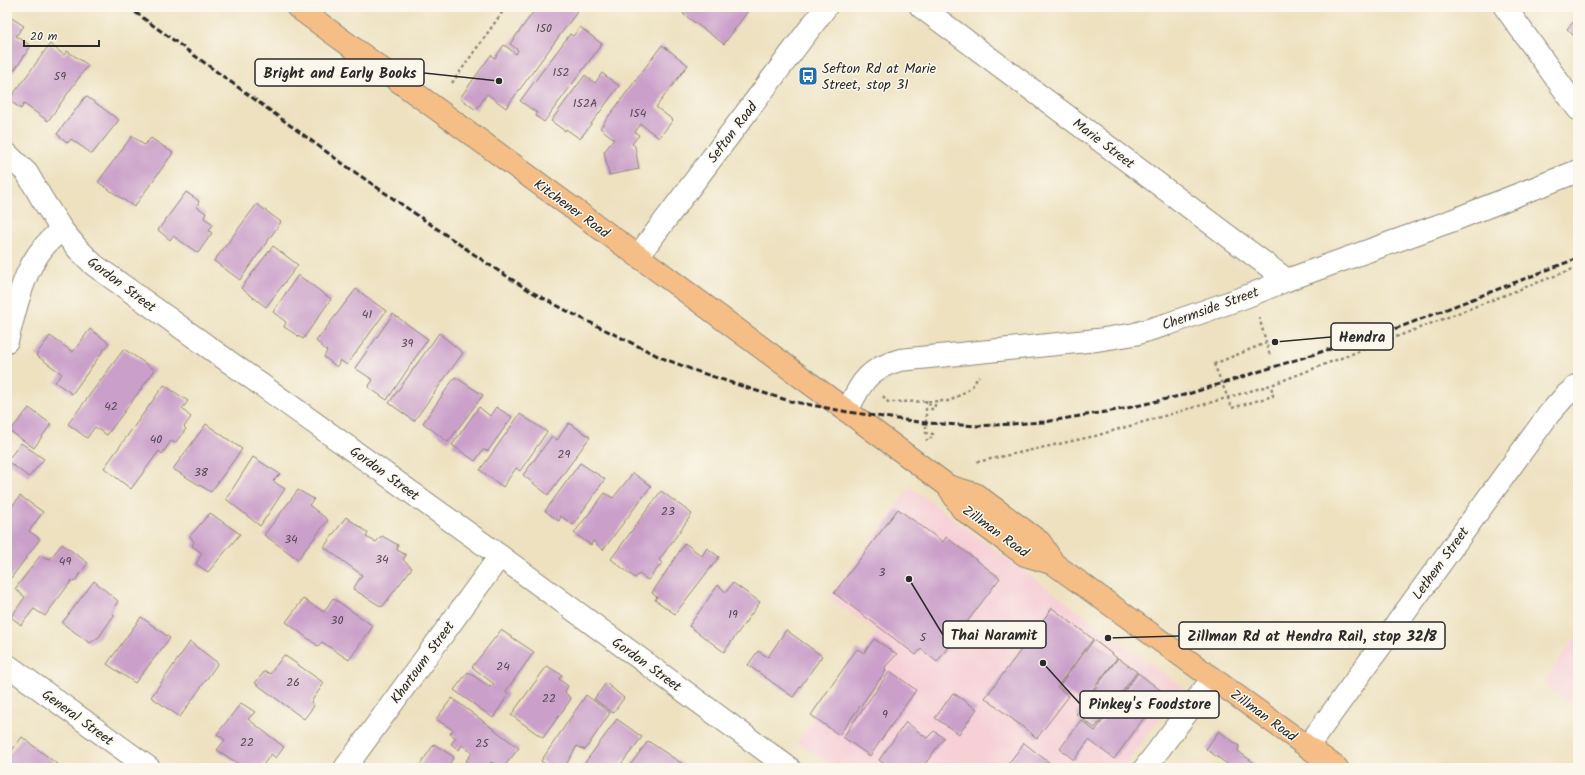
<svg xmlns="http://www.w3.org/2000/svg" width="1585" height="775" font-family="Kalam,sans-serif">
  <rect width="100%" height="100%" fill="#fbf7ec"/>
  <filter id="ink" filterUnits="userSpaceOnUse"><feTurbulence type="fractalNoise" baseFrequency=".025" numOctaves="2"/><feDisplacementMap in="SourceGraphic" scale="8" xChannelSelector="R" yChannelSelector="G"/><feConvolveMatrix kernelMatrix="1 2 1 2 8 2 1 2 1" color-interpolation-filters="sRGB"/></filter>
  <filter id="wash" filterUnits="userSpaceOnUse"><feTurbulence type="fractalNoise" baseFrequency=".012" numOctaves="4" result="noise"/><feDisplacementMap in="SourceGraphic" scale="16" xChannelSelector="R" yChannelSelector="G"/><feGaussianBlur stdDeviation="0.9" result="paint"/><feColorMatrix in="noise" values="0 0 0 0 0 0 0 0 0 0 0 0 0 0 0 0 0 1.4 0 .05"/><feComposite in="paint" operator="in"/></filter>
  <g filter="url(#wash)">
    <rect width="100%" height="100%" fill="#ede1c0"/>
    <g fill="#f6cfd7">
      <path d="M910 487 1183 688 1123 768H836L797 742 877 632 829 598Z"/>
      <path d="M1578 633V710L1543 683Z"/>
    </g>
    <g id="blocks">
      <g fill="#caa0ca">
        <path d="M537 7H571L577 12 506 108 487 94 476 110 460 98 491 55 495 58 504 45 516 54 518 50 510 44Z"/>
        <path d="M686 7H742L748 11 724 44 683 14 688 8Z"/>
        <path d="M7 15 24 26 16 36 31 46 7 81Z"/>
        <path d="M1578 17V40L1567 29Z"/>
        <path d="M580 27 602 44 544 122 536 116 537 113 520 101 570 34 573 36Z"/>
        <path d="M50 44 64 55 67 51 88 65 48 121 24 104 21 109 9 100Z"/>
        <path d="M662 45 688 65 656 107 673 120 659 138 641 124 635 132 639 135 632 144 635 146 639 169 609 175 604 152 614 139 600 128Z"/>
        <path d="M602 73 619 86 580 139 566 129 565 131 551 121 585 75 595 83Z"/>
        <path d="M86 96 119 120 92 154 71 139 68 143 57 134Z"/>
        <path d="M132 136 144 145 151 138 173 153 134 207 98 182Z"/>
        <path d="M186 192 199 201 197 207 206 213 204 218 213 224 209 231 212 233 198 253 173 236 170 240 158 230Z"/>
        <path d="M257 204 281 222 240 280 214 261Z"/>
        <path d="M273 246 298 265 266 307 241 288Z"/>
        <path d="M298 275 331 299 303 339 284 327 286 322 273 312Z"/>
        <path d="M356 289 386 311 347 365 340 360 337 367 324 357 327 351 316 341Z"/>
        <path d="M393 314 428 339 387 400 368 387 373 380 355 368Z"/>
        <path d="M90 329 109 343 72 394 55 382 62 374 36 355 50 336 73 352Z"/>
        <path d="M439 333 463 353 414 421 389 403Z"/>
        <path d="M124 349 155 370 107 435 95 427 87 438 68 424Z"/>
        <path d="M455 377 483 395 448 442 423 423Z"/>
        <path d="M164 385 188 401 182 409 191 417 184 427 186 429 175 443 171 441 162 454 159 451 131 489 104 468Z"/>
        <path d="M479 407 490 416 496 407 512 417 488 451 483 450 475 461 452 445Z"/>
        <path d="M29 408 51 424 34 448 10 431Z"/>
        <path d="M520 414 547 432 520 471 516 468 503 487 480 470Z"/>
        <path d="M569 423 590 437 548 495 523 475 552 436 557 440Z"/>
        <path d="M206 424 242 449 211 492 173 469Z"/>
        <path d="M21 443 44 459 29 477 7 461Z"/>
        <path d="M253 457 280 474 273 481 285 489 260 526 226 499Z"/>
        <path d="M580 463 605 479 573 525 561 516 559 521 545 511Z"/>
        <path d="M633 473 651 486 603 550 593 541 591 545 574 533 605 493 613 498Z"/>
        <path d="M298 490 314 499 309 505 328 520 298 559 264 535Z"/>
        <path d="M661 491 692 514 659 560 662 563 648 580 639 574 635 578 611 559Z"/>
        <path d="M20 496 43 512 29 531 40 539 11 578 7 575V513Z"/>
        <path d="M898 509 943 542 946 537 1000 578 937 662 921 649 916 655 834 593Z"/>
        <path d="M210 513 240 534 208 572 196 564 202 553 192 546 194 542 190 536Z"/>
        <path d="M346 517 368 533 366 537 376 542 382 536 398 545 397 550 406 555 403 560 412 568 382 607 353 589 362 575 324 547Z"/>
        <path d="M685 543 702 556 707 548 719 557 675 614 655 600 657 597 652 593Z"/>
        <path d="M62 544 88 563 74 582 72 580 45 616 34 609 21 625 11 617 25 597 15 589 40 556 50 559Z"/>
        <path d="M94 581 118 601 112 612 114 615 99 637 90 643 62 623Z"/>
        <path d="M733 583 760 602 724 652 689 626 718 585 726 592Z"/>
        <path d="M333 598 373 626 349 660 322 642 318 646 286 622 303 599 324 612Z"/>
        <path d="M1052 608 1093 639 1057 687 1069 696 1037 738 985 698Z"/>
        <path d="M141 617 170 638 135 683 107 664Z"/>
        <path d="M501 630 534 652 506 691 508 695 493 718 454 690 468 672 490 687 494 684 472 667Z"/>
        <path d="M786 630 822 656 793 697 748 665 758 651 768 657Z"/>
        <path d="M874 639 897 654 885 667 886 671 839 735 811 715 857 649 864 653Z"/>
        <path d="M1094 640 1117 658 1082 703 1059 686Z"/>
        <path d="M190 642 218 663 180 717 151 697Z"/>
        <path d="M284 655 324 683 311 702 314 706 304 719 255 683 265 671 270 674Z"/>
        <path d="M1118 658 1137 672 1095 728 1076 714Z"/>
        <path d="M547 666 562 675 559 679 568 686 565 692 571 699 543 738 511 715Z"/>
        <path d="M890 671 916 690 870 756 843 737Z"/>
        <path d="M1138 673 1163 692 1114 759 1089 740 1074 760 1060 749 1081 720 1095 731Z"/>
        <path d="M606 683 624 698 613 713 594 699Z"/>
        <path d="M953 693 977 709 959 734 935 718Z"/>
        <path d="M586 695 610 713 585 750 577 746 564 768H550L541 761Z"/>
        <path d="M452 698 519 748 503 768 491 762 487 768H475L466 761 472 753 462 745 459 750 451 744 456 738 450 734 453 730 436 719Z"/>
        <path d="M241 703 255 712 248 719 284 747 276 758 271 754 261 768H245L217 750 225 740 217 734Z"/>
        <path d="M617 719 642 737 618 768H581Z"/>
        <path d="M906 722 927 738 934 731 944 738 922 768H890L879 760Z"/>
        <path d="M1219 731 1239 746 1238 751 1261 768H1233L1206 749Z"/>
        <path d="M22 737 57 764 54 768H7V757Z"/>
        <path d="M648 741 684 765 682 768H628Z"/>
        <path d="M1024 743 1056 768H1005Z"/>
        <path d="M434 744 454 757 447 768H418Z"/>
      </g>
    </g>
  </g>
  <g filter="url(#ink)">
    <use href="#blocks" fill-opacity="0" stroke="#8c8676" stroke-width="1"/>
    <g fill="none" stroke-linecap="round" stroke-linejoin="round">
      <defs>
        <g id="minor">
          <path d="M921 7 1287 280"/>
          <path d="M1505 7 1578 109"/>
          <path d="M7 154 27 173 42 199 62 230 78 249 94 265 500 556 789 768"/>
          <path d="M638 256 826 7"/>
          <path d="M7 341C18 300 25 256 62 230"/>
          <path d="M847 411C862 382 867 369 900 360L1097 340 1135 334 1168 324 1245 297 1287 280 1451 221 1578 171"/>
          <path d="M7 665 149 768"/>
          <path d="M1308 746 1549 414 1565 396 1578 385"/>
          <path d="M345 768 500 556"/>
          <path d="M1145 768 1213 678"/>
        </g>
        <g id="major">
          <path d="M297 7 638 256 948 486 975 494 994 508 1040 542 1054 564"/>
          <path d="M948 486 962 509 996 534 1025 555 1054 564 1337 768"/>
        </g>
      </defs>
      <use href="#minor" stroke="#8c8676" stroke-width="24"/>
      <use href="#major" stroke="#8c8676" stroke-width="24"/>
      <g stroke="#8c8676" stroke-width="2.5" stroke-dasharray="3 3" stroke-linecap="butt">
        <path d="M452 83 506 7"/>
        <path d="M1259 317 1270 356"/>
        <path d="M1214 364 1266 343"/>
        <path d="M883 396 888 402 950 401 971 388 979 376"/>
        <path d="M926 400V404L935 405 934 409H926V433L933 434 932 438H927V441"/>
        <path d="M1232 408 1273 396 1271 385"/>
        <path d="M977 462 1095 436 1271 385 1578 267"/>
      </g>
      <use href="#minor" stroke="#fff" stroke-width="22"/>
      <use href="#major" stroke="#f6be87" stroke-width="22"/>
      <path stroke="#2b2b2b" stroke-width="3" stroke-dasharray="6 3" stroke-linecap="butt" d="M128 7 346 166 491 266 530 291 569 312 660 357 693 370 757 391 790 401 848 412 926 423 978 426 1044 422 1123 409 1188 394 1403 326 1578 258"/>
      <path stroke="#8c8676" stroke-width="2.5" stroke-dasharray="3 3" stroke-linecap="butt" d="M1214 364 1232 408"/>
    </g>
  </g>
  <defs>
    <symbol id="bus-square" viewBox="-11 -11 22 22"><rect x="-9" y="-9" width="18" height="18" rx="4" fill="#1f6fb2" stroke="#fbf7ec"/><path d="M-5-6H5V4H4V6H2V4H-2V6H-4V4H-5ZM-3.5-4V0h7V-4ZM-3.5 1.2v1.5H-2V1.2ZM2 1.2v1.5H3.5V1.2Z" fill="#fff"/></symbol>
  </defs>
  <g fill-rule="evenodd">
    <use href="#bus-square" x="797" y="65" width="22" height="22"/>
  </g>
  <g text-anchor="middle" stroke-width="3" stroke-linejoin="round" paint-order="stroke">
    <g font-size="12" fill="#534853">
      <text x="544" y="32">150</text>
      <text x="561" y="76">152</text>
      <text x="60" y="80">59</text>
      <text x="585" y="107">152A</text>
      <text x="638" y="117">154</text>
      <text x="367" y="318">41</text>
      <text x="407" y="347">39</text>
      <text x="111" y="410">42</text>
      <text x="156" y="443">40</text>
      <text x="564" y="458">29</text>
      <text x="201" y="476">38</text>
      <text x="668" y="515">23</text>
      <text x="291" y="543">34</text>
      <text x="382" y="563">34</text>
      <text x="65" y="565">49</text>
      <text x="882" y="576">3</text>
      <text x="733" y="618">19</text>
      <text x="337" y="624">30</text>
      <text x="923" y="641">5</text>
      <text x="503" y="670">24</text>
      <text x="293" y="686">26</text>
      <text x="549" y="702">22</text>
      <text x="885" y="718">9</text>
      <text x="247" y="746">22</text>
      <text x="482" y="747">25</text>
    </g>
    <g font-size="14" fill="#2b2b2b" stroke="#fbf7ec" text-anchor="start">
      <text x="822" y="73">Sefton Rd at Marie<tspan x="822" dy="16">Street, stop 31</tspan></text>
    </g>
    <g font-size="14" fill="#2b2b2b" stroke="#fbf7ec">
      <text transform="translate(732 132) rotate(-53)" y="5">Sefton Road</text>
      <text transform="translate(1104 143) rotate(37)" y="5">Marie Street</text>
      <text transform="translate(572 208) rotate(36)" y="5">Kitchener Road</text>
      <text transform="translate(122 284) rotate(37)" y="5">Gordon Street</text>
      <text transform="translate(1210 308) rotate(-20)" y="5">Chermside Street</text>
      <text transform="translate(385 473) rotate(36)" y="5">Gordon Street</text>
      <text transform="translate(996 531) rotate(36)" y="5">Zillman Road</text>
      <text transform="translate(1440 563) rotate(-54)" y="5">Lethem Street</text>
      <text transform="translate(422 662) rotate(-54)" y="5">Khartoum Street</text>
      <text transform="translate(647 664) rotate(36)" y="5">Gordon Street</text>
      <text transform="translate(1264 715) rotate(36)" y="5">Zillman Road</text>
      <text transform="translate(78 717) rotate(36)" y="5">General Street</text>
    </g>
  </g>
  <path fill="none" stroke="#2b2b2b" stroke-width="1.5" d="M499 81L424 73M1275 342L1331 337M909 579L943 635M1108 638L1179 636M1043 663L1080 704"/>
  <g fill="#2b2b2b" stroke="#fbf7ec" stroke-width="1.5">
    <circle cx="499" cy="81" r="4"/>
    <circle cx="1275" cy="342" r="4"/>
    <circle cx="909" cy="579" r="4"/>
    <circle cx="1108" cy="638" r="4"/>
    <circle cx="1043" cy="663" r="4"/>
  </g>
  <g fill="#fbf7ec" stroke="#2b2b2b" stroke-width="1.5">
    <rect x="255" y="59" width="169" height="27" rx="4"/>
    <rect x="1331" y="323" width="62" height="27" rx="4"/>
    <rect x="943" y="621" width="103" height="27" rx="4"/>
    <rect x="1179" y="622" width="266" height="27" rx="4"/>
    <rect x="1080" y="691" width="139" height="27" rx="4"/>
  </g>
  <g font-size="15" text-anchor="middle" font-weight="bold" fill="#2b2b2b">
    <text x="340" y="78">Bright and Early Books</text>
    <text x="1362" y="342">Hendra</text>
    <text x="994" y="640">Thai Naramit</text>
    <text x="1312" y="641">Zillman Rd at Hendra Rail, stop 32/8</text>
    <text x="1150" y="709">Pinkey's Foodstore</text>
  </g>
  <rect width="1585" height="775" fill="none" stroke="#fbf7ec" stroke-width="24"/>
  <path d="M24 40v6h75v-6" fill="none" stroke="#2b2b2b" stroke-width="2"/>
  <text x="30" y="40" font-size="12" fill="#2b2b2b" stroke="#fbf7ec" stroke-width="3" paint-order="stroke">20 m</text>
</svg>
